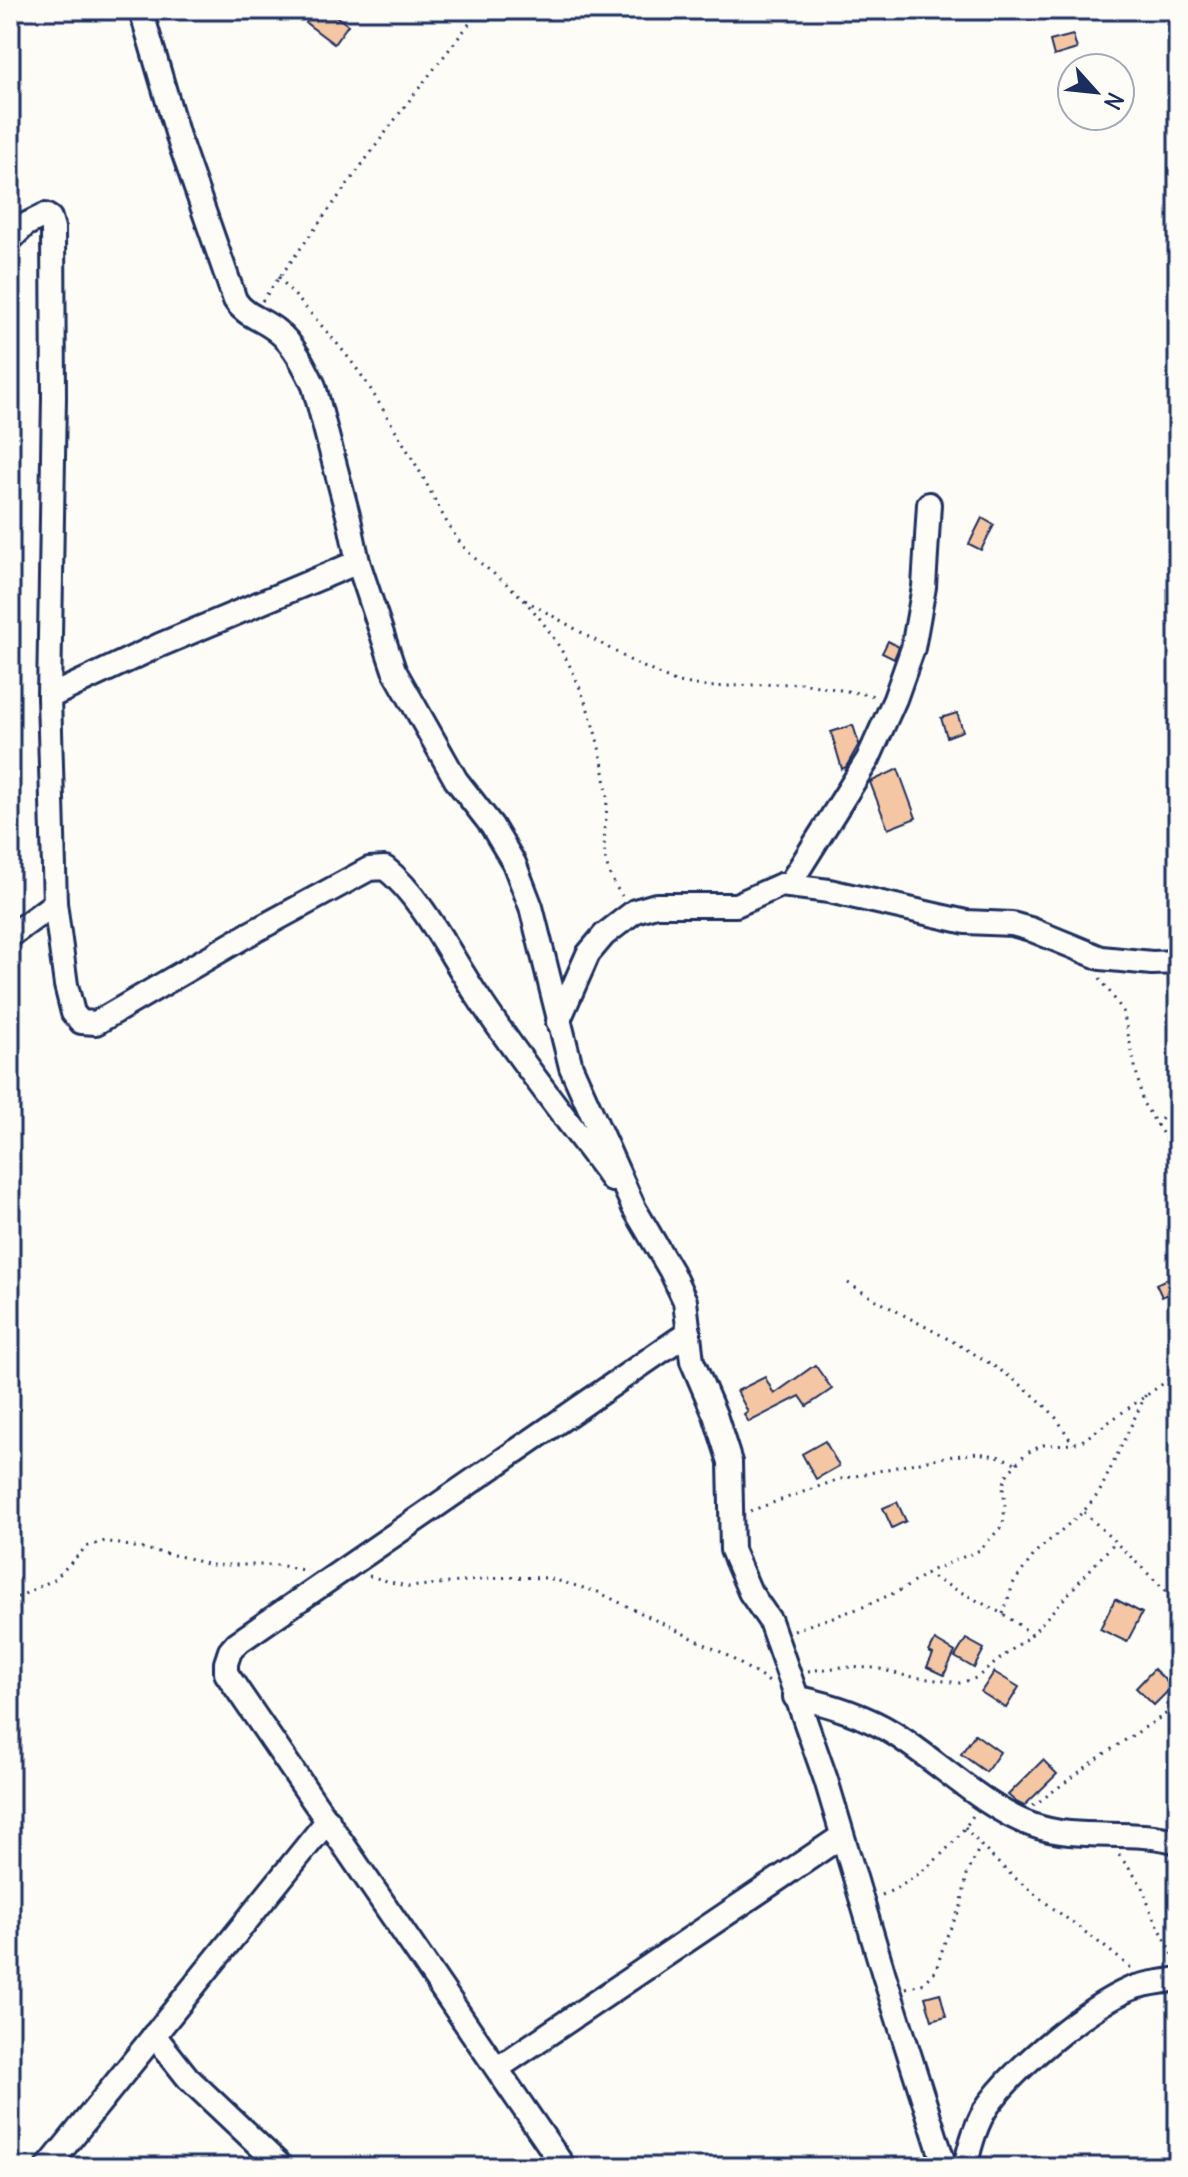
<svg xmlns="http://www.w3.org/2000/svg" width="1188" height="2177" font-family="Delius,sans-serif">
  <rect width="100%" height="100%" fill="#fdfcf7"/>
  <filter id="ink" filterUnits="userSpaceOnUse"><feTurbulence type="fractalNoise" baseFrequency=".0125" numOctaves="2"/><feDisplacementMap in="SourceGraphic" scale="16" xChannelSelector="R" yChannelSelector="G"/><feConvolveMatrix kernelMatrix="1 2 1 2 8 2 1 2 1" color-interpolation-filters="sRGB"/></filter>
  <g filter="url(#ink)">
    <g fill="#f4c6a4" stroke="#1b2f5e" stroke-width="2">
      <path d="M315 10H327L348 25 334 44 306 23Z"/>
      <path d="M1073 35 1077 49 1054 56 1050 41Z"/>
      <path d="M982 518 994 525 981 550 969 544Z"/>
      <path d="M888 641 899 647 894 659 882 653Z"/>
      <path d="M957 713 963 731 947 737 941 718Z"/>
      <path d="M853 725 859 744 846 767 842 769 831 732Z"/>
      <path d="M898 769 916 818 888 829 870 782Z"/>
      <path d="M1171 1277 1177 1290 1162 1297 1156 1284Z"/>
      <path d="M815 1365 832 1389 807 1406 800 1396 749 1422 744 1415 748 1412 737 1391 765 1377 774 1394Z"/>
      <path d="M825 1441 839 1466 816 1479 802 1454Z"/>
      <path d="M897 1502 906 1521 892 1528 883 1508Z"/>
      <path d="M1115 1599 1142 1613 1127 1642 1100 1629Z"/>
      <path d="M966 1639 984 1649 974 1668 955 1657Z"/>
      <path d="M935 1640 955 1652 944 1675 927 1667 933 1654 929 1652Z"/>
      <path d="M1154 1669 1172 1687 1154 1705 1136 1688Z"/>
      <path d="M994 1672 1019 1687 1006 1708 981 1692Z"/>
      <path d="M975 1734 1000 1752 986 1772 961 1754Z"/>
      <path d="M1043 1760 1057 1774 1024 1806 1016 1802 1008 1795Z"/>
      <path d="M940 1993 946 2016 932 2020 925 1997Z"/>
    </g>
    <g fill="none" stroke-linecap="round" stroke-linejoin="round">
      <defs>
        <g id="minor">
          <path d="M141 10 180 143 235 300C245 316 263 319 277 331 294 344 305 367 314 386L349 519 358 562 394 670 456 780 492 826 514 863 531 907 571 1067 634 1208 671 1271 685 1301 692 1361 715 1415 730 1462 732 1550 750 1592 770 1621 826 1780 884 1975 945 2167"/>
          <path d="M10 240 25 225 45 215 50 218 53 228 54 397 49 697 55 903 66 985 73 1013 81 1022 96 1023 249 934 369 869 385 868C422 897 451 957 478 997 519 1060 567 1119 612 1180"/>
          <path d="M49 697 160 645 358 562"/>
          <path d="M789 885 868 759 895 699 913 648 924 587 929 504"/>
          <path d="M10 936 55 903"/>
          <path d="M558 1022 588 954 604 935 635 911 656 905H736L781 885 829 891 966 922 1012 924 1030 929 1101 958 1152 963 1178 962"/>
          <path d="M795 1697C828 1704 864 1715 893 1733 937 1760 984 1808 1032 1825 1078 1842 1131 1828 1178 1842"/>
          <path d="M154 2035 188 2078 282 2167"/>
          <path d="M498 2068 842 1836"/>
          <path d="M48 2167 328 1820"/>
          <path d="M564 2167 226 1673V1663L230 1651 237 1643 689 1332"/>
          <path d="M965 2167C970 2146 976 2122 989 2104 1017 2066 1086 2008 1130 1989 1145 1983 1163 1982 1178 1979"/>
        </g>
      </defs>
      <use href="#minor" stroke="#1b2f5e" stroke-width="28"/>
      <g stroke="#1b2f5e" stroke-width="3" stroke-dasharray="2 6" stroke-linecap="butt">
        <path d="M279 277C309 313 342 345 368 385 387 416 406 447 424 479 434 498 444 519 456 537 474 563 502 577 523 599 548 626 568 657 581 691 593 721 602 754 606 785 611 829 591 852 622 896"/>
        <path d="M262 301 402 110 480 10"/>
        <path d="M525 600 633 662 673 681 707 687 801 683 875 696"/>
        <path d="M1100 978 1123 1011 1143 1103 1178 1158"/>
        <path d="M1156 1126 1178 1099"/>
        <path d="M848 1283C912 1324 1001 1358 1052 1413 1060 1422 1066 1434 1073 1444"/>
        <path d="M750 1511 837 1480 938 1458 977 1453 997 1456 1016 1463"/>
        <path d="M1084 1512 1167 1592 1178 1610"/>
        <path d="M926 1574 1003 1614 1032 1634"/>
        <path d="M369 1576 409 1587 509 1577 548 1578 598 1592 723 1653 771 1683"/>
        <path d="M10 1601 55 1579 86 1547 105 1541 188 1558 209 1565H279L307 1571"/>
        <path d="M1003 1614 1014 1582 1037 1551 1083 1512 1099 1493 1146 1394"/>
        <path d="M794 1630 863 1607 905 1588 930 1571 980 1550 1003 1525 1005 1506 1003 1487 1006 1476 1017 1463 1025 1454 1043 1445 1073 1444 1082 1441 1178 1373"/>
        <path d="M808 1671 842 1667 876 1668 906 1676 960 1683 976 1678 1032 1634 1115 1542"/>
        <path d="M1033 1806 1104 1754 1178 1706"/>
        <path d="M965 1827C1012 1886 1076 1921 1132 1969"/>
        <path d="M1119 1855 1143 1887 1150 1910 1176 1960"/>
        <path d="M882 1895C917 1881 954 1847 974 1814"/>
        <path d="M906 1988 922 1984 936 1970 946 1938 961 1906 967 1875 980 1846"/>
      </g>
      <use href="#minor" stroke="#fdfcf7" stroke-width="22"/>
    </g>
  </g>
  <rect width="1188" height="2177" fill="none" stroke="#fdfcf7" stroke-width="40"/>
  <rect x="20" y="20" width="1148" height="2137" fill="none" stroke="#1b2f5e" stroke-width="3" filter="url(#ink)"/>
  <g transform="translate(1096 92) rotate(117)"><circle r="38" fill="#fdfcf7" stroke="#a3aaba" stroke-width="2"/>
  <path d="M0-6L14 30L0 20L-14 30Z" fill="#1b2f5e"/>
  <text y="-12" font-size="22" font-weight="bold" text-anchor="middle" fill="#1b2f5e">N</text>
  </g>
</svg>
